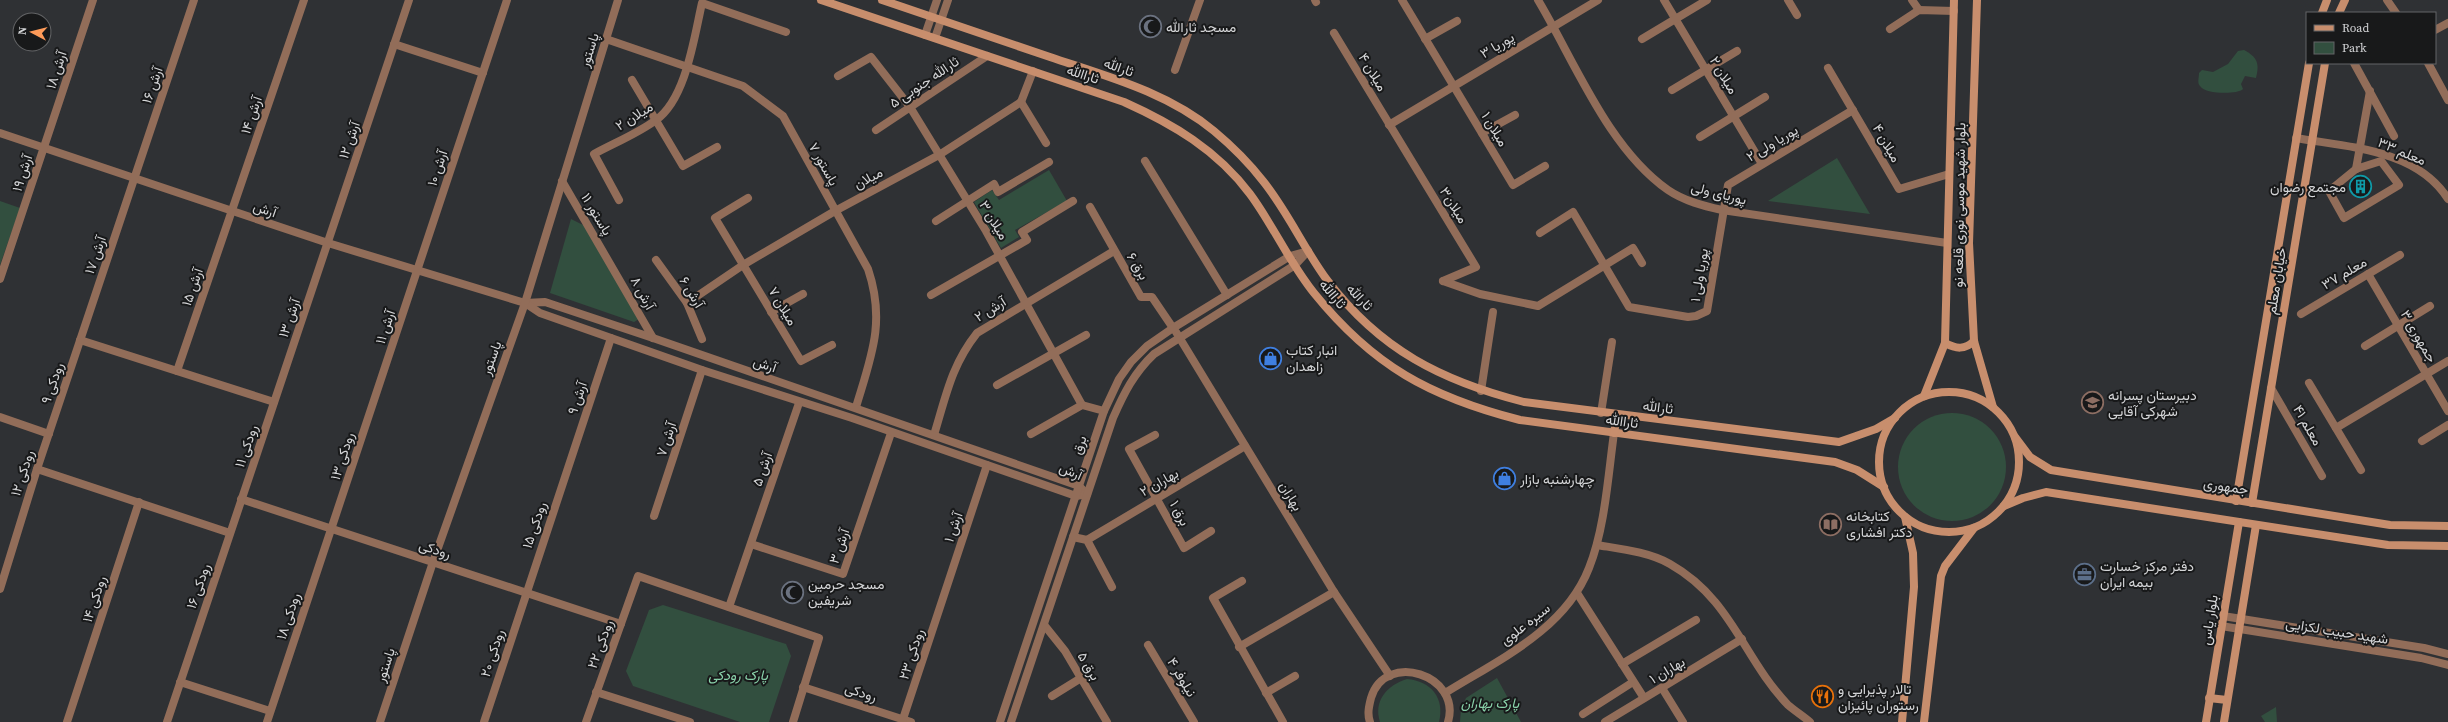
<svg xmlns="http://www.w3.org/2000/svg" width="2448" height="722" font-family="'Source Serif 4',Vazirmatn,serif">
  <rect width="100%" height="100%" fill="#2f3134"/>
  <g fill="#324f3f">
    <path d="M2244 50C2257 57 2260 63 2256 78L2245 76 2241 84 2243 89C2237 95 2204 94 2200 86 2197 83 2199 78 2199 73L2202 70 2213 72 2228 64 2238 51Z"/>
    <path d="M1837 158 1870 214 1768 201Z"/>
    <path d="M1049 170 1067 201 1015 230 1019 237 1001 248 974 202 992 190 999 200Z"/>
    <path d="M0 201 20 208 0 265Z"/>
    <path d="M571 219 589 228 639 319 634 322 550 293Z"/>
    <circle cx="1952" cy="467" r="54"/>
    <path d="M663 605 786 644 791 656 769 722H740L633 686 626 671 649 610Z"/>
    <path d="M1497 678 1521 722H1460L1461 709 1466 698Z"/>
    <path d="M1407 679C1431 681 1445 698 1439 722H1380C1373 701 1387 685 1407 679Z"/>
    <path d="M2276 707 2277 722H2265L2261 716Z"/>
  </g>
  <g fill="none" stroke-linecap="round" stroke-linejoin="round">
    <g stroke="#926d59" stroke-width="8">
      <path d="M1315 0 1316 2"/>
      <path d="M1402 0 1513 185 1545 166"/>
      <path d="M1664 0 1762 164"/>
      <path d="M1788 0 1797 15"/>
      <path d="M1912 0 1919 10"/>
      <path d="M2387 0 2396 13"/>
      <path d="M1890 29 1919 10 1954 11"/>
      <path d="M2435 30 2448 23"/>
      <path d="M1334 33 1476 267 1443 281"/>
      <path d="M606 39 743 86 783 116 868 269C886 322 871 357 856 407"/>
      <path d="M1425 39 1457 21"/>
      <path d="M1642 39 1707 0"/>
      <path d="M394 44 483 73"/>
      <path d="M2354 63 2394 136"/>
      <path d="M2428 63 2448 100"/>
      <path d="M1828 68 1899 189 1949 174"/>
      <path d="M1175 70 1200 0"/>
      <path d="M838 76 871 57 910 107 986 231 1082 405"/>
      <path d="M632 80 683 166 717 147"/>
      <path d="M1672 90 1737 51"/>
      <path d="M1021 102 1046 143"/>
      <path d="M1021 102 1033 71"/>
      <path d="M1389 125 1598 0"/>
      <path d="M876 130 987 56"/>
      <path d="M0 133 328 243 525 303"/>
      <path d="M1482 133 1515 115"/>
      <path d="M1700 137 1765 97"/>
      <path d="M1145 161 1227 295"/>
      <path d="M2381 161 2399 185 2344 218 2329 191 2356 169Z"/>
      <path d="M2356 169 2370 91"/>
      <path d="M562 181 653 338"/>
      <path d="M748 198 715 218 801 361 832 345"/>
      <path d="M619 200 594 154C614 143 637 134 656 120 686 99 694 38 702 3L786 32"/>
      <path d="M1090 207 1141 297H1152L1173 328"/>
      <path d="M936 221 994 184 998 192 1049 162"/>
      <path d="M1540 233 1573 212 1629 307 1688 317 1696 316 1707 311 1728 185 1853 110"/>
      <path d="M656 260 687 303 702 339"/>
      <path d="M2368 274 2448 411"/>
      <path d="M0 279 93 0"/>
      <path d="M1443 281 1480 294 1538 306 1633 248 1642 263"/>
      <path d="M931 295 1027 240 1022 232 1073 201"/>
      <path d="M687 303 743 265 835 211 939 155 1021 102"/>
      <path d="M771 312 803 294"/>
      <path d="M2301 314 2400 255"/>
      <path d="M80 340 274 402"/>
      <path d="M2365 346 2430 306"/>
      <path d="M177 371 304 0"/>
      <path d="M2309 383 2361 470"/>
      <path d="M997 385 1086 335"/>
      <path d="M2271 388 2322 476"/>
      <path d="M1481 391 1493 312"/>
      <path d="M1601 413 1612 342"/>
      <path d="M0 417 49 434"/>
      <path d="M2336 428 2448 361"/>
      <path d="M1031 434 1082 405 1104 411"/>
      <path d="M934 435C946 396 951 366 977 333L1114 251"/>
      <path d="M1155 435 1129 449 1184 548 1211 531"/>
      <path d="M2422 441 2448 425"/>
      <path d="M37 469 230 533"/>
      <path d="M241 499 621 624"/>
      <path d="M654 516 702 370"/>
      <path d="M1073 537 1087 540 1112 587"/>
      <path d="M1087 540 1245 446"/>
      <path d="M751 544 843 574 891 433"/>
      <path d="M1597 545C1621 549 1649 552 1670 564 1732 599 1743 658 1788 705 1795 711 1803 716 1810 722"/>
      <path d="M1242 581 1213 598 1283 722"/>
      <path d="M0 589 37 469 194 0"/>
      <path d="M1577 593 1644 698"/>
      <path d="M729 607 799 403"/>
      <path d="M1045 626 1065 651 1107 722"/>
      <path d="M1148 645 1194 722"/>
      <path d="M1239 647 1334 592"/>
      <path d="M1622 664 1696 620"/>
      <path d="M180 682 270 711"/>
      <path d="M803 687 911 722"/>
      <path d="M1662 688 1683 722"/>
      <path d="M596 692 690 722"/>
      <path d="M1266 693 1295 676"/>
      <path d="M1052 696 1081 678"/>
      <path d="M1583 714 1633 682"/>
      <path d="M67 722 139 502"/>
      <path d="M167 722 409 0"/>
      <path d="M267 722 507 0"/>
      <path d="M484 722 611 338"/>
      <path d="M586 722 638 576 819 638 793 722"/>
      <path d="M902 722 987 465"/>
      <path d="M1605 722 1742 639"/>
    </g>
    <g stroke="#926d59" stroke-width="8">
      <path d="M1538 0C1575 62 1608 148 1668 190 1684 201 1704 206 1722 210L1947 243"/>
      <path d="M925 35 937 0"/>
      <path d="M935 38 948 0"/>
      <path d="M2296 138C2347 147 2417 149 2448 199"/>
      <path d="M525 303 545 302 653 338 1079 486 1087 494"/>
      <path d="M525 303 540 313 702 370 852 418 1076 496 1087 494"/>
      <path d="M1176 332 1334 592 1390 676"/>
      <path d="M2223 616 2424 648 2448 654"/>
      <path d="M2221 626 2421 658 2448 665"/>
      <path d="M1445 693C1498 660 1565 630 1589 568 1605 528 1608 476 1614 433"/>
      <path d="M380 722 433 562 525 303 618 0"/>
      <path d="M1000 722 1104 411 1119 379 1131 362 1147 346 1173 328 1290 256 1308 251"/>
      <path d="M1011 722 1113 418C1124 393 1134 373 1154 354L1295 265 1308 251"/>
      <path d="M1370 722C1367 714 1369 706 1371 698 1385 650 1462 675 1448 722"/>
    </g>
    <g stroke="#c88e6d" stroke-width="8">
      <path d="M821 0 1124 102C1173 124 1217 150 1250 194 1273 225 1289 262 1314 293 1373 366 1430 397 1520 420L1835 462 1857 470 1884 487"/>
      <path d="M882 0C938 19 994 38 1050 57 1106 76 1167 92 1214 131 1232 146 1249 163 1263 181 1288 212 1304 249 1327 280 1380 350 1442 381 1524 402L1839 442 1876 429 1895 418"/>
      <path d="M1977 0 1969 243 1974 341 1993 407"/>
      <path d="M2322 13 2327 0"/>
      <path d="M2339 13 2345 0"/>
      <path d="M1945 343C1956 349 1965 350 1974 341"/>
      <circle cx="1949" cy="462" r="70"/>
      <path d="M1924 396 1945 343 1954 0"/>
      <path d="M1614 433 1617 415"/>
      <path d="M2015 437 2030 457 2051 470 2390 525 2448 526"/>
      <path d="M2236 501 2309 63"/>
      <path d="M2252 503 2325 63"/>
      <path d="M2004 506 2023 498 2046 492 2388 545 2448 546"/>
      <path d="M2209 698 2227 700"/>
      <path d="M1902 722 1914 587 1913 553 1905 517"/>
      <path d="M1924 722 1941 576 1945 566 1974 528"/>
      <path d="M2206 722 2239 522"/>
      <path d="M2224 722 2256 525"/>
    </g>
  </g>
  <defs>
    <symbol id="mosque-ring" viewBox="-11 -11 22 22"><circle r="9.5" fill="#18191a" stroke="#6b7280" stroke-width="1.5"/><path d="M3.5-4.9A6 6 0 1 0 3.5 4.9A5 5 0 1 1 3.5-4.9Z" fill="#6b7280"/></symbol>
    <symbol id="building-ring" viewBox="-11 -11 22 22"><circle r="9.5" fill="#18191a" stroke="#0f9aa8" stroke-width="1.5"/><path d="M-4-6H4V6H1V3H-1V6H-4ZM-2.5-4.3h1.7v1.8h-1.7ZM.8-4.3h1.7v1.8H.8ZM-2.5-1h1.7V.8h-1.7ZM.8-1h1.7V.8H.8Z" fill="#0f9aa8"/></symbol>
    <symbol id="shop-ring" viewBox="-11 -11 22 22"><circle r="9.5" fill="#18191a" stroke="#3f7fe0" stroke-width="1.5"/><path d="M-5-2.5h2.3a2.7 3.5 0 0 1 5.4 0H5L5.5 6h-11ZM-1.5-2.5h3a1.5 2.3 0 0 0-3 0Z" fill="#3f7fe0"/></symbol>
    <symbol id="school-ring" viewBox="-11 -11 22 22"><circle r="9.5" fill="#18191a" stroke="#8d6e63" stroke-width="1.5"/><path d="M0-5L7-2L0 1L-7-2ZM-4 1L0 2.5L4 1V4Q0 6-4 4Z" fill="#8d6e63"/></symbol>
    <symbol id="library-ring" viewBox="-11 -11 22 22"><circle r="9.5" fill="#18191a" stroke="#8d6e63" stroke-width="1.5"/><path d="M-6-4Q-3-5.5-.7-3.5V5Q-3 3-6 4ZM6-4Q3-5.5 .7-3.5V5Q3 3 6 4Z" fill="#8d6e63"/></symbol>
    <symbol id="office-ring" viewBox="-11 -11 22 22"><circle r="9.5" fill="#18191a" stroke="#5c6f8a" stroke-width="1.5"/><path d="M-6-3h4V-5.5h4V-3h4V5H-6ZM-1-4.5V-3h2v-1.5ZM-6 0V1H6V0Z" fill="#5c6f8a"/></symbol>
    <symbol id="restaurant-ring" viewBox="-11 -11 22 22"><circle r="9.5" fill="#18191a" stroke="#e8710a" stroke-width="1.5"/><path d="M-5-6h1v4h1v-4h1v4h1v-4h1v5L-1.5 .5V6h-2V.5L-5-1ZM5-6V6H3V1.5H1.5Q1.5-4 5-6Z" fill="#e8710a"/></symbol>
  </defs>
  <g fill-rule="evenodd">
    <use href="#mosque-ring" x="1138" y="14" width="25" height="25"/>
    <use href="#building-ring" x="2348" y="174" width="25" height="25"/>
    <use href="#shop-ring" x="1258" y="346" width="25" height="25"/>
    <use href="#school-ring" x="2080" y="390" width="25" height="25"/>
    <use href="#shop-ring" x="1492" y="466" width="25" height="25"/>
    <use href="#library-ring" x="1818" y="512" width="25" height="25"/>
    <use href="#office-ring" x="2072" y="562" width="25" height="25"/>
    <use href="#mosque-ring" x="780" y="580" width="25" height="25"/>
    <use href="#restaurant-ring" x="1810" y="684" width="25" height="25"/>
  </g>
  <g text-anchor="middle" stroke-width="4" stroke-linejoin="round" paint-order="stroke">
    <g font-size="14" fill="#d4d5d7" stroke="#18191a" text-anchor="start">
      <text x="1166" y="32">مسجد ثارالله</text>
      <text x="2346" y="192" text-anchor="end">مجتمع رضوان</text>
      <text x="1286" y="355">انبار کتاب<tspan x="1286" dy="16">زاهدان</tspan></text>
      <text x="2108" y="400">دبیرستان پسرانه<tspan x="2108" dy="16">شهرکی آقایی</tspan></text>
      <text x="1520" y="484">چهارشنبه بازار</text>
      <text x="1846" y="521">کتابخانه<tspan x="1846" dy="16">دکتر افشاری</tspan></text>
      <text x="2100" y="571">دفتر مرکز خسارت<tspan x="2100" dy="16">بیمه ایران</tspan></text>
      <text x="808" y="589">مسجد حرمین<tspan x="808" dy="16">شریفین</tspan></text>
      <text x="1838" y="694">تالار پذیرایی و<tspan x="1838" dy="16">رستوران پائیزان</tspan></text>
    </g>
    <g font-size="14" fill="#d4d5d7" stroke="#18191a">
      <text transform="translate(1497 45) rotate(-31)" y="5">پوریا ۳</text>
      <text transform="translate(589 50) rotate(-72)" y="5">پاستور</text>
      <text transform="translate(1119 67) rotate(20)" y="5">ثارالله</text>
      <text transform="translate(56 70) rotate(-72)" y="5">آرش ۱۸</text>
      <text transform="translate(1373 72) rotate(59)" y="5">میلان ۴</text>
      <text transform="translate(1083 74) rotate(18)" y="5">ثاراالله</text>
      <text transform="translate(1724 75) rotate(59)" y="5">میلان ۲</text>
      <text transform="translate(924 82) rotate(-34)" y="5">ثارالله جنوبی ۵</text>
      <text transform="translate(152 85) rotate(-71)" y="5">آرش ۱۶</text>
      <text transform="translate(251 115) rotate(-71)" y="5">آرش ۱۴</text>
      <text transform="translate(634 116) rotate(-32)" y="5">میلان ۲</text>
      <text transform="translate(1495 129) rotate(59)" y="5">میلان ۱</text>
      <text transform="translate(349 140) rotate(-71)" y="5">آرش ۱۲</text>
      <text transform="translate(1772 143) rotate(-31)" y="5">پوریا ولی ۲</text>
      <text transform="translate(1887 143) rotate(60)" y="5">میلان ۴</text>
      <text transform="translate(2402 151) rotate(23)" y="5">معلم ۳۳</text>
      <text transform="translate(824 164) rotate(61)" y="5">پاستور ۷</text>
      <text transform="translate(437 168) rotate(-72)" y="5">آرش ۱۰</text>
      <text transform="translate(22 173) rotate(-72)" y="5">آرش ۱۹</text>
      <text transform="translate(868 178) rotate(-28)" y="5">میلان</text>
      <text transform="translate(1719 193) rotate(14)" y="5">پوریای ولی</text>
      <text transform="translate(1454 205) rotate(58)" y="5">میلان۳</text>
      <text transform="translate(1959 205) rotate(-89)" y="5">بلوار شهید موسی نوری قلعه نو</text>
      <text transform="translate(265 209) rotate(19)" y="5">آرش</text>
      <text transform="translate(597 214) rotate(59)" y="5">پاستور ۱۱</text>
      <text transform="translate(994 220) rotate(59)" y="5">میلان ۳</text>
      <text transform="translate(95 255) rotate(-71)" y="5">آرش ۱۷</text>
      <text transform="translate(1138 266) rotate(59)" y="5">برق ۶</text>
      <text transform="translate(2344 273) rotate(-31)" y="5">معلم ۳۷</text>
      <text transform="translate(1699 275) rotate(-81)" y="5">پوریا ولی ۱</text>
      <text transform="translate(2276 281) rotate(-81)" y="5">خیابان معلم</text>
      <text transform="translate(192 287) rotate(-71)" y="5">آرش ۱۵</text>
      <text transform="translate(692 292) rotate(59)" y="5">آرش ۶</text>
      <text transform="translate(643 293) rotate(61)" y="5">آرش ۸</text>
      <text transform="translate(1333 294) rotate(50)" y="5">ثاراالله</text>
      <text transform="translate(1360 297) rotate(47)" y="5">ثارالله</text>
      <text transform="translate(783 306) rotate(59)" y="5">میلان ۷</text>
      <text transform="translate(990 309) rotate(-32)" y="5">آرش ۲</text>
      <text transform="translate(289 318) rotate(-71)" y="5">آرش ۱۳</text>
      <text transform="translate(385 327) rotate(-72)" y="5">آرش ۱۱</text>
      <text transform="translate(2419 336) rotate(60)" y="5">جمهوری ۳</text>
      <text transform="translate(491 358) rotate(-70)" y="5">پاستور</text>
      <text transform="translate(765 364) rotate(19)" y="5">آرش</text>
      <text transform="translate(52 383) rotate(-71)" y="5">رودکی ۹</text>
      <text transform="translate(577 398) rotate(-71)" y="5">آرش ۹</text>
      <text transform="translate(1658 407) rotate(7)" y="5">ثارالله</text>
      <text transform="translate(1622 421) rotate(8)" y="5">ثاراالله</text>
      <text transform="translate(2308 425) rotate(60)" y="5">معلم ۴۱</text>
      <text transform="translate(666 439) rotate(-72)" y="5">آرش ۷</text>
      <text transform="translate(1079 445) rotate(-72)" y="5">برق</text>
      <text transform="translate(246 446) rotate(-71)" y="5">رودکی ۱۱</text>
      <text transform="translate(342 456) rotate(-72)" y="5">رودکی ۱۳</text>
      <text transform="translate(762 469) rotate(-71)" y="5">آرش ۵</text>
      <text transform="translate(1071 471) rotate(24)" y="5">آرش</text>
      <text transform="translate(22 473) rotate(-72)" y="5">رودکی ۱۲</text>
      <text transform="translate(1159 482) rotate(-30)" y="5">بهاران ۲</text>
      <text transform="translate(2226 486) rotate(9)" y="5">جمهوری</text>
      <text transform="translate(1291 496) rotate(59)" y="5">بهاران</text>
      <text transform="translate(1180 513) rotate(62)" y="5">برق ۱</text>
      <text transform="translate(534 525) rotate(-71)" y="5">رودکی ۱۵</text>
      <text transform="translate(953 527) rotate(-71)" y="5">آرش ۱</text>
      <text transform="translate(839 546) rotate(-71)" y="5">آرش ۳</text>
      <text transform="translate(435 549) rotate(18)" y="5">رودکی</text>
      <text transform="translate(198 586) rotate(-71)" y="5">رودکی ۱۶</text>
      <text transform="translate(94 599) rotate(-72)" y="5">رودکی ۱۴</text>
      <text transform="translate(288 616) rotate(-72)" y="5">رودکی ۱۸</text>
      <text transform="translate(2209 620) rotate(-81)" y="5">بلوار یاس</text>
      <text transform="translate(1525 624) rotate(-38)" y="5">سیره علوی</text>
      <text transform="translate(2337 631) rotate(9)" y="5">شهید حبیب لکزایی</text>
      <text transform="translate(600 644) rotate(-70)" y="5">رودکی ۲۲</text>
      <text transform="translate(492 653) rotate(-72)" y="5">رودکی ۲۰</text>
      <text transform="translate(911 654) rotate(-72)" y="5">رودکی ۲۳</text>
      <text transform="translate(385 665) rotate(-72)" y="5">پاستور</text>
      <text transform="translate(1089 666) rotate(59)" y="5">برق ۵</text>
      <text transform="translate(1667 670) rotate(-31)" y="5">بهاران ۱</text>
      <text transform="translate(1182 677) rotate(59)" y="5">نیلوفر ۴</text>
      <text transform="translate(861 692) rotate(18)" y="5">رودکی</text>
    </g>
    <g font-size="14" font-style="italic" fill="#8ad3ab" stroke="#18191a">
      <text x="738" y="680">پارک رودکی</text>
      <text x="1490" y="708">پارک بهاران</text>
    </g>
  </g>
  <rect x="2306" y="12" width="130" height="52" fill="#18191a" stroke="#636466"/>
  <rect x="2314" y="25" width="20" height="6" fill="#c88e6d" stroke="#636466"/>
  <text x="2342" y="32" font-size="12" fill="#d4d5d7">Road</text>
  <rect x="2314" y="42" width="20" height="12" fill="#324f3f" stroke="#636466"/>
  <text x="2342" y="52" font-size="12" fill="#d4d5d7">Park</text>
  <g transform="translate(32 32) rotate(277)"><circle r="19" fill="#18191a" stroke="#636466"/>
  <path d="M0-3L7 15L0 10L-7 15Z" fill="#fe9b59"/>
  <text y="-6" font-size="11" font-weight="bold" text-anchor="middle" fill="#d4d5d7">N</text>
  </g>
</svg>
